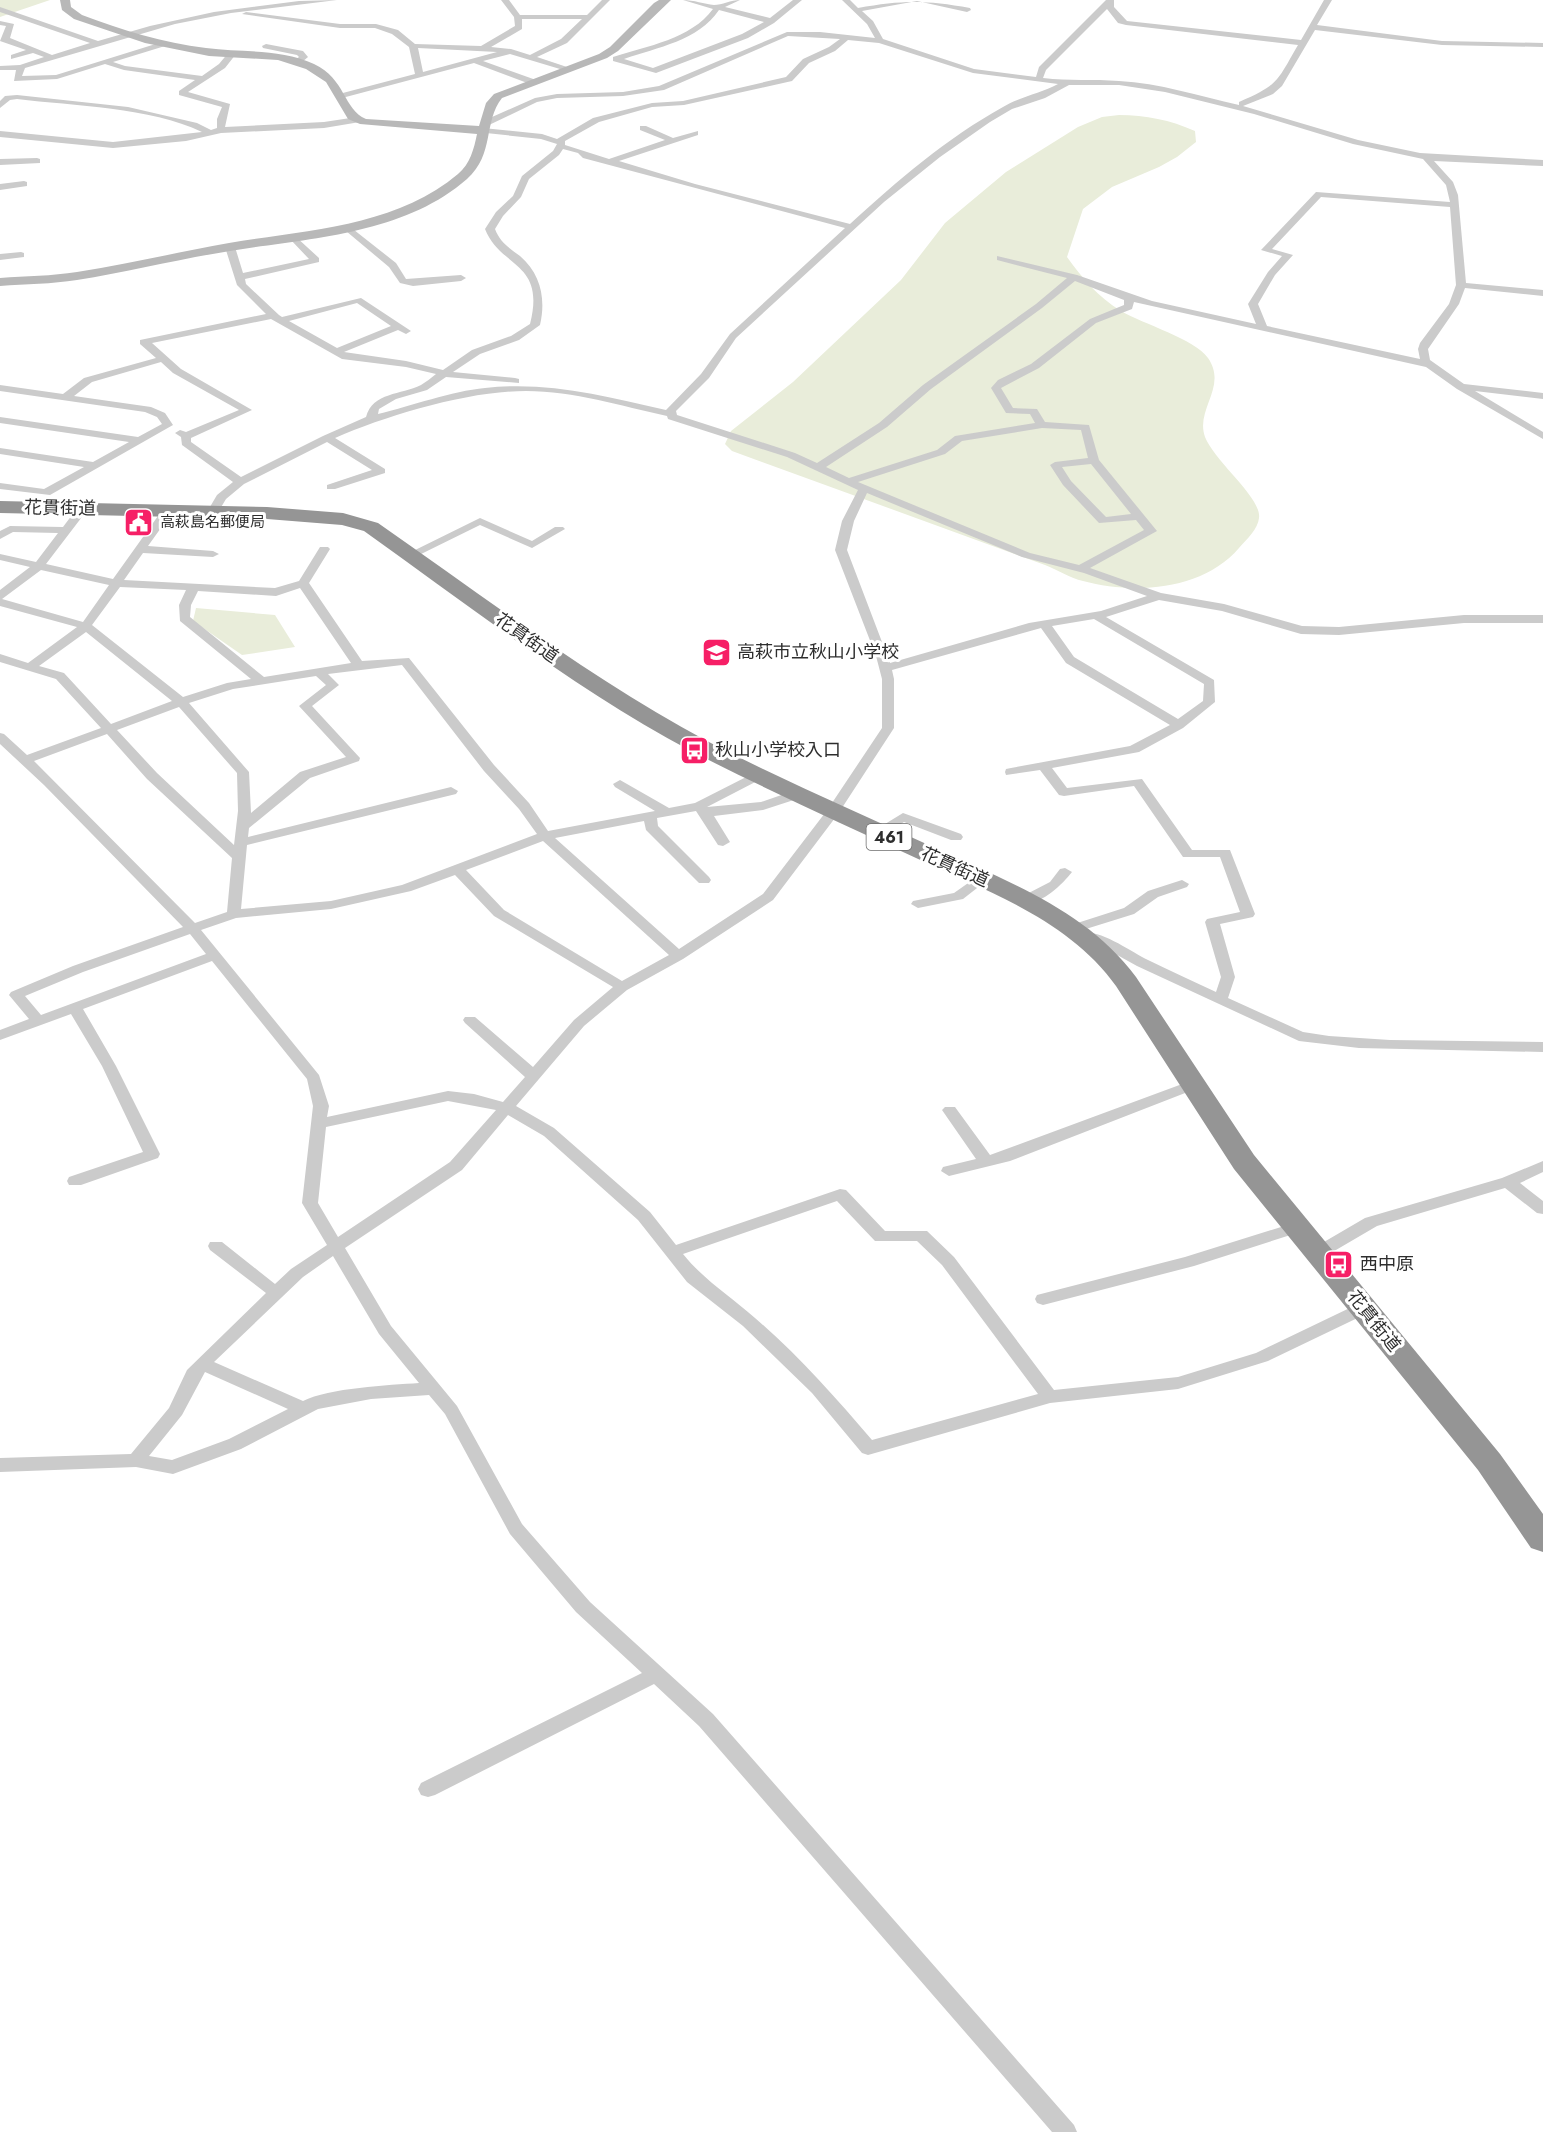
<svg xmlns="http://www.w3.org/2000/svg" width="1543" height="2132" font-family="Jost,'Noto Sans JP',sans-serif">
  <rect width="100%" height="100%" fill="#fff"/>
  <g fill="#e9edda">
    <path d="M0 0H50L0 17Z"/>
    <path d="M1119 115C1146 115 1170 120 1195 131L1196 142 1177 157 1159 167 1112 187 1083 209 1067 257C1082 278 1098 297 1121 311 1143 324 1195 339 1208 358 1228 387 1195 409 1205 437 1215 462 1262 498 1259 518 1258 529 1247 539 1239 548 1203 590 1135 595 1083 581 1070 578 1058 570 1045 565L732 451 725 444 731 431 793 382 901 280 945 223 1006 172 1078 127 1102 117Z"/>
    <path d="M196 608 275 615 295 647 242 655 193 621Z"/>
  </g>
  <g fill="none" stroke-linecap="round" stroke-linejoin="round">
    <g fill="#cbcbcb" fill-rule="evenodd">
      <path d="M337 0 231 13 175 24 25 68 22 76 56 75 162 42H165V46L113 62 125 66 202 76 219 64 229 52H235L236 54 225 68 188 92 230 104 225 127 324 122 357 117 361 120 360 122 324 128 221 133 186 141 113 148 0 137V131L113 142 202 132C150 107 74 106 17 99L10 100 0 108V101L5 96 17 95 128 107 197 123 211 130 217 128V119L222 107 179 95V91L195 80 124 70 105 64 57 79 14 81 16 70H0V66L20 65 44 57 33 53 11 59V55L26 50 0 41 6 26 0 25V21L14 24 10 38 52 55 90 43 0 12V7L98 41 150 26 214 12 299 1Z"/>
      <path d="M501 0H509L520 15H587L602 0H610L567 43 537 57 570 68V72L510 54 483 61 536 80V84H530L474 63 342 98H339V94L415 74 409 47 392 34 375 28H340L242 14 246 12 340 24H376L398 30 415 44 481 46 515 26 514 17ZM522 19H582L561 39 530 55 511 49 491 47 522 29ZM418 48 497 52 423 72Z"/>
      <path d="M683 0C694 0 704 4 714 5 722 5 731 0 740 0L725 7 770 18 793 0H802L774 23 748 38 656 73 613 61V57C647 46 691 39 713 9ZM719 10 764 22 742 34 653 68 624 59C658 47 698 41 719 10Z"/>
      <path d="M842 0H850L858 8C902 0 926 0 970 8L971 10 967 12 917 1 862 11 873 21 883 39 974 69 1036 77 1039 67 1106 0H1114V7L1127 21 1301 40 1324 0H1332L1317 25 1442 41 1543 43V47L1442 45 1315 30 1282 86 1273 94 1243 106 1358 140 1420 153 1543 160V166L1434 161 1453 182 1458 195 1466 283 1543 290V296L1465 288 1459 304 1428 349 1430 360 1464 384 1543 393V399L1475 391 1543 432V439L1457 389 1426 367 1134 302 1132 309 1096 323 1039 368 1001 388 1013 408 1037 409 1045 422 1089 425 1099 460 1157 531 1090 568 1161 593 1224 604 1302 626 1339 627 1464 615H1543V623H1464L1339 635 1301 634 1222 611 1159 600 1106 617 1214 680 1215 702 1183 728 1139 752 1052 768 1067 788 1142 779 1192 850H1230L1255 914 1253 917 1220 924 1235 977 1228 998 1303 1032 1329 1036 1390 1040 1543 1042V1052L1359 1048 1299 1041 1137 966 1101 946 1080 939 1078 936 1080 933C1099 928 1131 952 1148 960 1170 971 1193 981 1216 992L1221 977 1205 922 1207 919 1240 912 1220 857H1183L1134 786 1064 796 1059 795 1040 770 1006 775 1005 772 1006 769 1011 768 1130 746 1170 725 1066 663 1041 628 892 670 894 679V728L838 814 773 900 683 959 627 990 584 1026 516 1106 554 1128 650 1212 676 1245 840 1189 846 1190 885 1231H927L954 1257 1054 1390 1178 1377 1256 1353 1358 1304H1370L1372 1308 1370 1312 1268 1361 1178 1389 1050 1403 868 1455 862 1453 812 1393 743 1326 687 1282 638 1220 544 1136 508 1115 462 1170 345 1248 391 1326 457 1406 522 1524 590 1602 713 1714 1074 2125 1077 2132H1052L699 1726 654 1684 435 1795 428 1797 421 1795 418 1789 421 1783 642 1673 576 1612 510 1534 445 1414 429 1395 371 1399 318 1409 241 1449 173 1474 136 1467 0 1472V1458L131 1454 169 1408 187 1370 266 1293 210 1250 208 1246 210 1242H222L275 1284 291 1269 327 1245 302 1203 313 1106 307 1079 212 961 83 1009 116 1066 160 1154 158 1158 81 1185H69L67 1181 69 1177 143 1152 102 1066 71 1014 0 1040V1030L29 1019 9 995 11 992 73 966 183 927 44 785 0 744V733L4 734 27 755 101 728 56 679 0 662V654L28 663 77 627 0 606V590L30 567 0 560V554L36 562 58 533 13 532 0 539V531L10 526 63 527 78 507H86L88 509 46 564 113 579 163 509 167 508 173 511 148 546 213 551 219 554 213 557 143 553 124 580 275 588 299 581 320 547H328L330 549 309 583 362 661 409 658 494 765 529 803 548 831 655 811 615 787 613 784 620 780 669 808 695 803 758 771 764 775 763 778 707 807 761 802 793 791H803L805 794 803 797 763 810 714 816 730 842 723 846 718 845 696 811 657 818 658 826 709 877 711 880 709 883H699L646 830 644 821 555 838 679 949 763 894 828 809 882 728V679L876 656 835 550 842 521 858 490 787 457 668 419 667 416C621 406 574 391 526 391 468 391 388 415 335 438L385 469V473L335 489H327V485L372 470 327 442 244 484 226 499 217 514 213 515 207 512 217 495 233 482 182 445 181 437 175 433 180 430 186 432 239 410 173 373 161 362 92 382 74 396 151 407 165 413 173 425 50 495 0 489V483L44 489 84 467 0 454V448L93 462 129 442 0 423V417L138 437 162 424 157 417 145 412 0 391V385L63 394 84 378 156 358 140 344V340L266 314 237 285 225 247 230 244 235 247 243 273 309 259 290 239 295 236 319 258V262L245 279 246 284 279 315 282 317 361 298 411 331 406 334 398 330 344 352 406 361 443 370 472 350 511 336 530 324C546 261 501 269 485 229L496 212 513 196 522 176 553 151 557 144 541 139 486 133 483 132V128L542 134 557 139 593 118 652 103 683 101 786 77 803 59 829 47 840 39 788 36 664 90 623 96 557 98 537 102 489 125H483V121L535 98 557 94 623 92 659 86 787 32H820L875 38 867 24ZM1107 9 1118 23 1126 25 1298 45C1277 81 1279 85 1239 102V105C1199 96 1159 83 1119 81 1093 79 1069 81 1043 78L1046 70ZM848 40 879 43 973 73 1058 84C1041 93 1020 97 1003 107 947 138 897 181 850 224L695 184 619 161 698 135V131L673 138 646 126H640V130L665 140 609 159 565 145V141L599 122 652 107 684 105 792 81 809 63 835 51ZM1069 85H1119L1165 92 1254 114 1353 144 1423 159 1446 185 1450 202 1316 192 1261 250 1282 256 1268 272 1248 304 1256 324 1152 301 1077 275 997 256V260L1067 278 1036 304 923 385 879 423 817 463 795 453 677 415 676 411 709 378 736 338 884 202 940 157 990 122 1012 109 1045 98ZM563 149 578 153 583 158 845 228 730 334 701 374 666 410C605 396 547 381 485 388 452 391 411 406 378 414L379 409 396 399 427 390 446 377 519 383V379L515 378 453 372 480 354 519 340 540 325C546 299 541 274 520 256 509 248 500 242 495 229L503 216 521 197 529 179 559 155ZM1321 197 1450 207 1456 285 1449 304 1420 343 1418 349 1420 359 1267 326 1258 304 1275 275 1293 255 1272 249ZM1075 281 1124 300V305L1090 319 1031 364 998 380 991 388 1006 413 1030 414 1035 423 955 436 937 450 849 478 826 467 887 427 931 389 1042 308ZM357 303 391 326 337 348 289 321ZM271 319 342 359 406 367 436 374C431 378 426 382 421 385 401 395 373 392 366 417L323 436 241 477 191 442V438L252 410 181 369 152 343ZM1042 428 1081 430 1088 458 1055 462 1050 465 1063 485 1099 523 1136 520 1144 530 1079 565 1030 553 858 482 945 454 962 441ZM1091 464 1131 514 1106 517 1071 481 1062 467ZM867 493 1022 557 1084 573 1147 596 1101 611 1029 623 890 663 847 550 854 521ZM41 570 109 585 83 622 2 599ZM120 587 186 590 179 605 180 621 251 679 227 683 183 697 92 625ZM300 588 351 663 264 677 190 617 191 605 198 591 276 596ZM1094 619 1204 684 1203 701 1178 719 1074 657 1052 626ZM86 632 172 701 111 724 64 673 39 666ZM402 665 484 771 519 809 537 834 402 885 331 901 241 909 247 845 456 794 458 791 451 787 248 837 249 828 310 778 359 761 360 758 312 706 339 685 328 674ZM316 676 326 685 299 706 346 757 300 772 251 813 249 772 189 703 233 689ZM179 707 237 773 238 811 234 845 157 773 117 730ZM107 734 147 779 232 858 227 912 195 923 34 761ZM543 841 669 955 622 981 504 910 466 870ZM455 875 494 916 613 987 574 1020 533 1067 475 1017H465L463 1020 465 1023 525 1077 503 1102 474 1094 448 1091 327 1117 329 1106 319 1075 201 930 236 918 331 909 411 891ZM190 934 206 954 41 1015 25 996 83 972ZM448 1101 496 1110 450 1162 338 1237 318 1203 326 1127ZM837 1201 875 1241H917L942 1265 1038 1394 872 1440C835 1397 798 1355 755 1318 730 1296 704 1280 683 1254ZM333 1256 379 1334 419 1383C389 1385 329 1388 303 1401L214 1362 303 1277ZM205 1372 288 1409 229 1439 172 1460 149 1456 182 1415Z"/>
      <path d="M266 44 303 51 308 57 302 62H296L295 60 299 57 297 55 263 48 262 46Z"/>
      <path d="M37 158 40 159V163L0 165V159Z"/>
      <path d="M24 181 27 182V186L0 190V184Z"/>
      <path d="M349 226 396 263 406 279 461 275 466 278 461 281 413 286 400 283 389 267 346 231 344 229Z"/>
      <path d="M21 252 24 253V257L0 260V254Z"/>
      <path d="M480 518 532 541 555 527H563L565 529 532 548 480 525 415 557H407L405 555Z"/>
      <path d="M903 813 961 834 963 837 961 840H951L904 822 884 835H874L872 832Z"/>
      <path d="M1065 868 1072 872C1062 885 1039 907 1021 903L1019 900 1021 897 1050 882 1060 869Z"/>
      <path d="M981 874 988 878 986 881 963 899 918 908 911 904 913 901 954 893Z"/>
      <path d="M1182 880 1189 884 1187 887 1158 897 1134 914 1073 933 1066 929 1068 926 1124 908 1148 891Z"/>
      <path d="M1193 1080 1198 1082 1201 1085 1198 1088 1010 1161 949 1176 941 1171 943 1167 976 1159 942 1110 945 1107H955L990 1155Z"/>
      <path d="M1543 1161V1172L1520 1183 1543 1201V1214L1537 1213 1505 1188 1377 1226 1324 1257H1312L1310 1253 1312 1249 1365 1218 1502 1178Z"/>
      <path d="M1297 1222 1303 1223 1305 1227 1303 1231 1194 1266 1043 1305 1037 1303 1035 1299 1037 1295 1185 1257Z"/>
    </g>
    <path fill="#b8b8b8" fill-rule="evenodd" d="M60 0H70L71 7 82 15C122 30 163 43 206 48 242 53 280 48 314 64 346 79 343 109 366 119L479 126 486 103 494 94 599 54 610 47 654 3 659 0H671L618 51 607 58 502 98C483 122 495 154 467 179 403 235 308 238 230 251 179 259 128 272 77 280 52 284 26 284 0 286V278C26 276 52 276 77 272 128 264 179 252 229 243 306 230 395 227 458 174 470 164 474 149 477 134L360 124 348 119 326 82 306 69 278 60 209 56 145 43 74 19 62 10Z"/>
    <path fill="#959595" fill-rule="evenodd" d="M0 501 267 507 343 513 378 523C486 598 591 679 707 741 780 779 857 812 933 847 1006 881 1087 910 1136 977L1254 1155 1500 1454 1543 1514V1552L1531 1548 1478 1470 1234 1169 1116 986C1069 920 987 891 916 858 841 823 765 789 691 751 575 689 471 607 364 531L342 525 267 519 0 513Z"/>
  </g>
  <defs>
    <symbol id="civic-square" viewBox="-11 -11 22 22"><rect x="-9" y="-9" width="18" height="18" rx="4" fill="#f61f66" stroke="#fff"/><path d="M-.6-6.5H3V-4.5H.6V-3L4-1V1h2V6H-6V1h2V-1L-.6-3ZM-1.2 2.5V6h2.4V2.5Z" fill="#fff"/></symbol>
    <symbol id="school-square" viewBox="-11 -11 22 22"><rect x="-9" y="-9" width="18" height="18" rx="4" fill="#f61f66" stroke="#fff"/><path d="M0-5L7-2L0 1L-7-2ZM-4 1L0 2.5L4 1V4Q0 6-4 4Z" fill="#fff"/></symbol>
    <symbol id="bus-square" viewBox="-11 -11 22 22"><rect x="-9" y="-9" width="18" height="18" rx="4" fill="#f61f66" stroke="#fff"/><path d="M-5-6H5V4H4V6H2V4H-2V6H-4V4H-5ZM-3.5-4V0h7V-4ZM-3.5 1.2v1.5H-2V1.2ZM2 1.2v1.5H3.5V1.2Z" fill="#fff"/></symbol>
  </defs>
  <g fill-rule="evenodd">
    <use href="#civic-square" x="122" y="506" width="33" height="33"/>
    <use href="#school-square" x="700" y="636" width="33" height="33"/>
    <use href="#bus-square" x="678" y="734" width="33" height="33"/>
    <use href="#bus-square" x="1322" y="1248" width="33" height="33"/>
  </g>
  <g text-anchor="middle" stroke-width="6" stroke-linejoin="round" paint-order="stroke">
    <g font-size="15" fill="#2e2e2e" stroke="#fff" text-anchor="start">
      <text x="160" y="527">高萩島名郵便局</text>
    </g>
    <rect fill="#fff" stroke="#6d6d6d" stroke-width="1.5" x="866.5" y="824" width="45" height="26" rx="4.5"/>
    <g font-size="16" font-weight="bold" fill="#2e2e2e">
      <text x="889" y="843">461</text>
    </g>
    <g font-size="18" fill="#2e2e2e" stroke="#fff">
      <text transform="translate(60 508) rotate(1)" y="6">花貫街道</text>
      <text transform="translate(527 638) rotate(35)" y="6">花貫街道</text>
      <text transform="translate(955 867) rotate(24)" y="6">花貫街道</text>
      <text transform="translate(1374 1321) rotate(51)" y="6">花貫街道</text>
    </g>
    <g font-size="18" fill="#2e2e2e" stroke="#fff" text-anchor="start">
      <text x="737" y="658">高萩市立秋山小学校</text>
      <text x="715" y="756">秋山小学校入口</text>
      <text x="1360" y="1270">西中原</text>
    </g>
  </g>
</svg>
